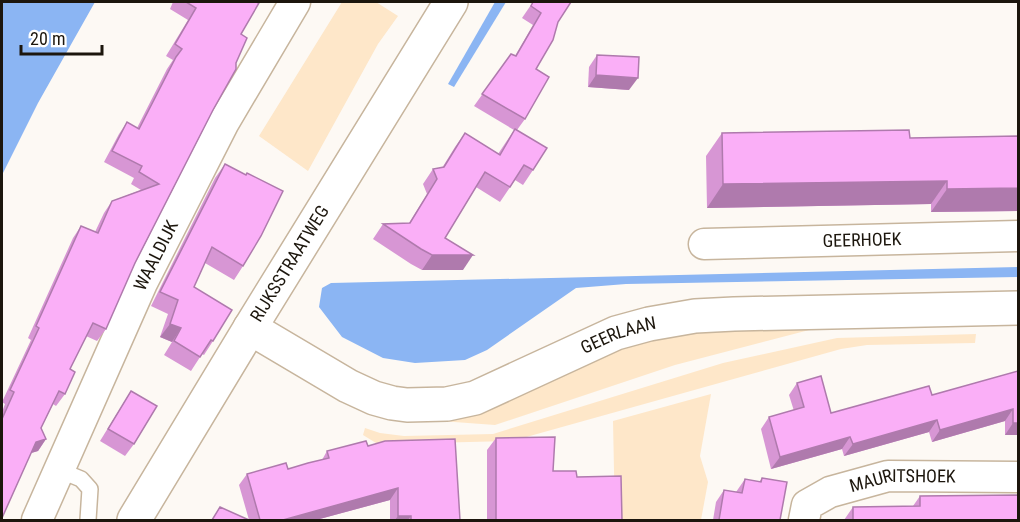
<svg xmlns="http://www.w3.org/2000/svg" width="1020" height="522" font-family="'Roboto Condensed',sans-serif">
  <rect width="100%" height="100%" fill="#fdf9f4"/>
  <g fill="#fee7c9">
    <path d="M342 2H376L398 16 378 44 308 171 259 136Z"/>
    <path d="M840 322 675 365 495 425 427 420 634 342 731 325Z"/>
    <path d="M976 334 975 343 867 345 841 349 512 441 388 444 376 443 363 435 365 428 380 433 404 436 493 434 723 363 837 338Z"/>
    <path d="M711 394 700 456 708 482 701 520H615L613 421Z"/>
  </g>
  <g fill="#8bb5f3">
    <path d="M2 2H95L38 103 2 175Z"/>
    <path d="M495 2H506L454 87 448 84Z"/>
    <path d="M1018 267V277L626 284 576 288 487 350 465 360 415 363 383 358 342 337 319 307 322 288 331 283Z"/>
  </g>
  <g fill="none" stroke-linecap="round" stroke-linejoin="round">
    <defs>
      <path id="service" d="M59 470 81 479 90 489 88 520"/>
      <g id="minor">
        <path id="s1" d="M704 244 1018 236"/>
        <path id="s2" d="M37 520 142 283 224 122 295 2"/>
        <path id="s3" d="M804 520 807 505 830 492 888 476 1018 477"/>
      </g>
      <g id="tertiary">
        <path id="s4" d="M250 328 348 386 374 398 392 403 407 405 447 404 475 398 616 333 649 324 695 316 734 314 1018 308"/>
        <path id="s5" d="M134 520 250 328 451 2"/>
      </g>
    </defs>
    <use href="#service" stroke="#c7b59d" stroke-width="18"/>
    <use href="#minor" stroke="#c7b59d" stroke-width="33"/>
    <use href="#tertiary" stroke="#c7b59d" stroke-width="36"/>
    <use href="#service" stroke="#fff" stroke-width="15"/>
    <use href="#minor" stroke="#fff" stroke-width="30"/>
    <use href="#tertiary" stroke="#fff" stroke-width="33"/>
  </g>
  <g fill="#d796d4">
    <path d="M173 2H256L241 34 213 110 135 263 106 329 97 341 86 336 70 369 65 394 56 406 53 404 41 428 46 439 38 451 31 453 2 518V412L5 404 2 402 31 340 28 338 73 238 81 226 95 232 104 213 112 201 141 190 131 184 134 178 104 162 119 134 127 122 137 128 167 69 173 60 166 56 188 20 170 9Z"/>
    <path d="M533 2H571L558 22 536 69 525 119 517 130 533 170 523 185 515 180 500 202 476 187 445 238 463 270H422L411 264 373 239 383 224 409 223 427 194 423 184 433 169 442 168 455 147 465 133 498 154 514 130 474 106 511 54 515 56 533 25 522 18Z"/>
    <path d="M597 55 629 90 588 87 589 67Z"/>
    <path d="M722 133 910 138 1018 136V211L931 212V204L707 208 706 156Z"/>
    <path d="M225 164 243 266 234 280 205 263 194 287 213 341 204 355 202 354 191 371 164 355 172 342 160 337 168 314 151 306 215 178Z"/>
    <path d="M1018 371V435H1005V421L932 442 929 432 844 456 842 449 771 469 761 429 769 417 794 411 789 395 797 383 831 413 932 395Z"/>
    <path d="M131 391 134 444 125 456 100 441Z"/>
    <path d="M496 438 553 471 577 477 622 520H487V450Z"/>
    <path d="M368 446 460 520H390V500L316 520H249L239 485 247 474 288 469 322 460 327 451Z"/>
    <path d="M762 478 780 520H713L716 502 724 490 736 492 745 479 759 482Z"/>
    <path d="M920 496 1018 520H844L853 507 913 506Z"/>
  </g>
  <g fill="#af7aad">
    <path d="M596 75 638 78 629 90 588 87Z"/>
    <path d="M947 181 931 204 707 208 723 184Z"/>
    <path d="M1018 188V211L931 212 947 189Z"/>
    <path d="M432 255H473L463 270H422Z"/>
    <path d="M170 324 181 328 172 342 160 337Z"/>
    <path d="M1013 409 1005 421 932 442 940 430Z"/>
    <path d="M937 420 929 432 844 456 853 444Z"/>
    <path d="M1013 423H1018V435H1005Z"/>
    <path d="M850 437 842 449 771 469 780 457Z"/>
    <path d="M46 439 38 451 28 454 36 442Z"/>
    <path d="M398 488 390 500 316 520H283Z"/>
    <path d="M398 516H411L408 520H395Z"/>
  </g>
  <g fill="#faaff7" stroke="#af7aad" stroke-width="1.5">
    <path d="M186 2H256L259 3 241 34 247 38 236 63V69L213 110 135 263 106 329 93 323 70 369 75 372 65 394 59 391 41 428 46 439 36 442 2 518V419L14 392 10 390 39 328 36 326 81 226 98 233 112 201 159 184 139 172 142 166 112 151 127 122 139 129 176 57 182 49 175 44 196 8Z"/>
    <path d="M533 2H571L558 22 553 40 536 69 549 77 525 119 482 94 511 54 516 56 541 13 531 6Z"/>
    <path d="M597 55 639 57 638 78 596 75Z"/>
    <path d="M515 129 547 148 533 170 524 165 510 187 485 172 445 238 473 255H432L421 249 383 224 410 223 437 179 433 169 444 167 465 133 500 155Z"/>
    <path d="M909 130 910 138 1018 136V188L947 189V181L723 184 722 133Z"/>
    <path d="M225 164 246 175 247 173 283 191 261 236 243 266 212 247 194 287 232 310 213 341 211 340 200 357 174 341 181 328 170 324 178 300 160 292Z"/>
    <path d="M1018 371V423H1013V409L940 430 937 420 853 444 850 437 780 457 769 417 804 407 797 383 821 376 831 413 929 386 932 395Z"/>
    <path d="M131 391 157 406 134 444 108 429Z"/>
    <path d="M555 437 553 471H576L577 477 621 476 622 520H496V438Z"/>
    <path d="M455 439 460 520H411V516H398V488L283 520H260L247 474 286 463 288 469 308 463 329 458 327 451 366 441 368 446 385 441Z"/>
    <path d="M762 478 787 482 780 520H719L724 490 742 493 745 479 761 482Z"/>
    <path d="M1018 495V520H853V507L920 506V496Z"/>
    <path d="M220 507 249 520H212Z"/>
  </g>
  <g text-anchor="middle" stroke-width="4.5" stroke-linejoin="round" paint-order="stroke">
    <g font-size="18" fill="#1c160d" stroke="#fff">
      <text dy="6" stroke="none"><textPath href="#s1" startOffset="158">GEERHOEK</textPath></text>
      <text dy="6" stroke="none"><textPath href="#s2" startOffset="290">WAALDIJK</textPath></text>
      <text dy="6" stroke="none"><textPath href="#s5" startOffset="300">RIJKSSTRAATWEG</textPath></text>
      <text dy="6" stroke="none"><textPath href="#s4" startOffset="402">GEERLAAN</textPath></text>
      <text dy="6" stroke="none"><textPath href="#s3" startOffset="116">MAURITSHOEK</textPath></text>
    </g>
  </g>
  <rect width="1020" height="522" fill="none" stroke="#1c160d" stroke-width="6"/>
  <path d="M21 45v9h81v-9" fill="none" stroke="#1c160d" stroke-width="3"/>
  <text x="30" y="45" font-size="18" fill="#1c160d" stroke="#ffffff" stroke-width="4.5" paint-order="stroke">20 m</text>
</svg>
